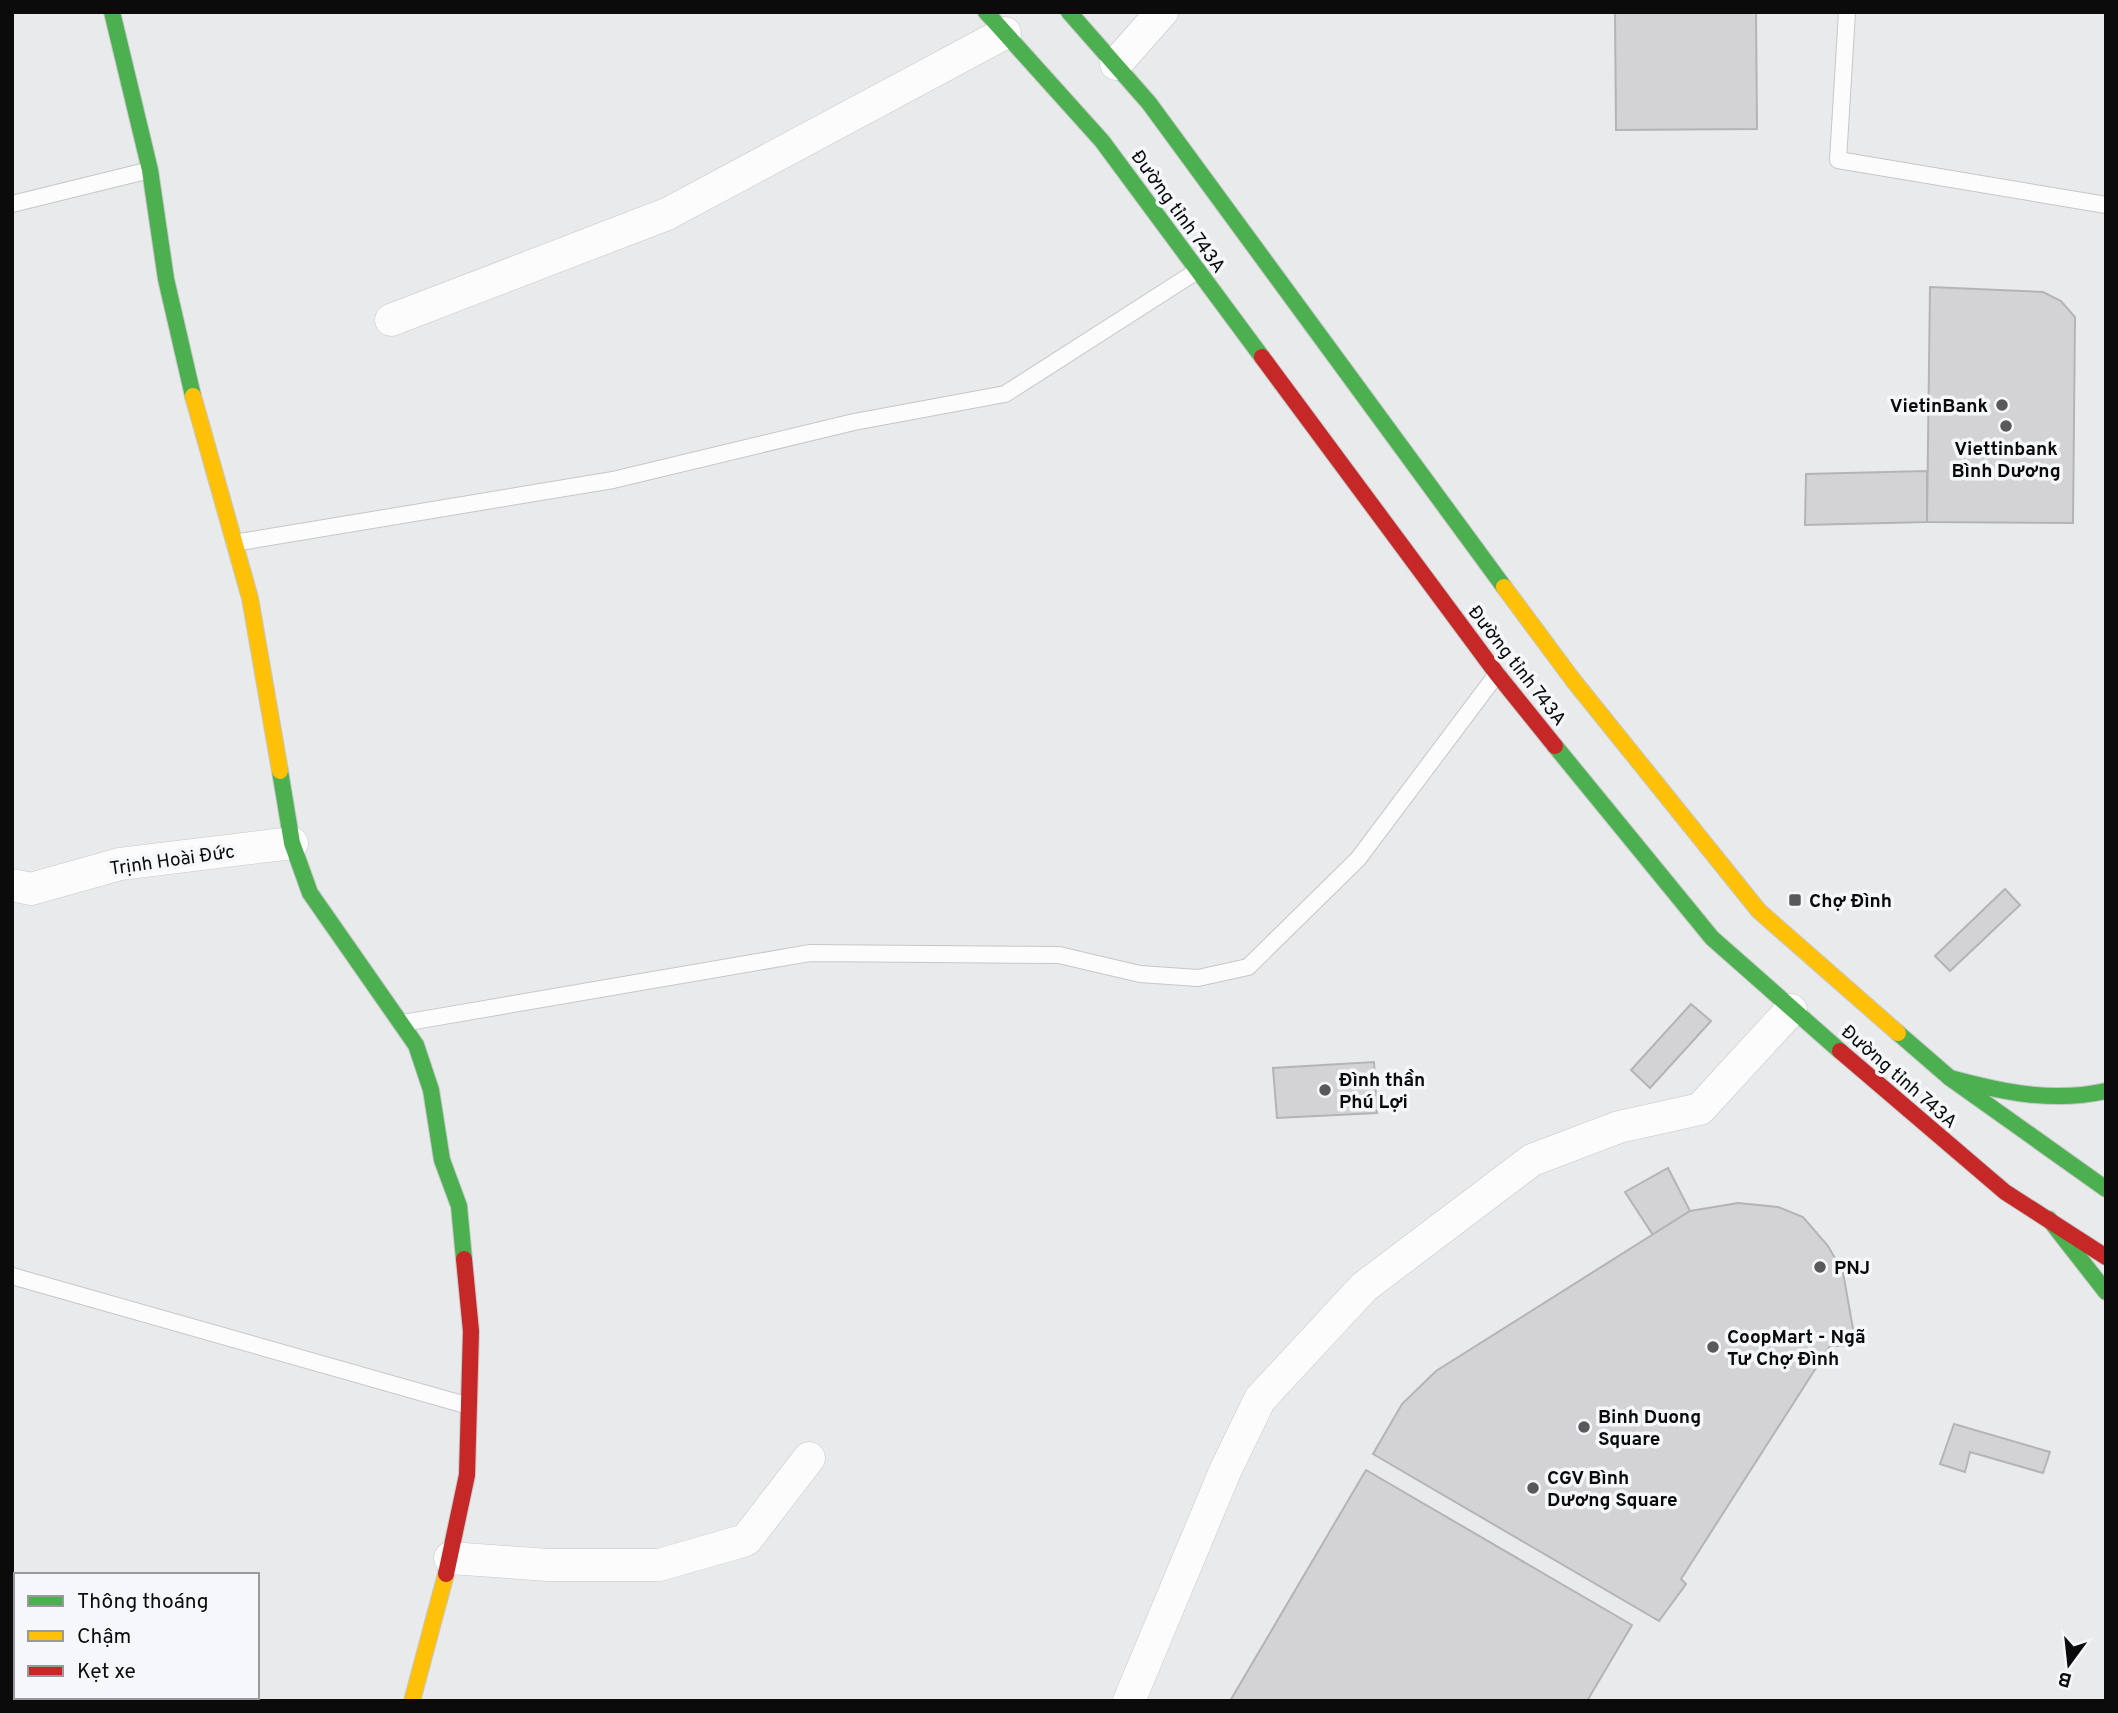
<svg xmlns="http://www.w3.org/2000/svg" width="2118" height="1713" font-family="Overpass,sans-serif">
  <rect width="100%" height="100%" fill="#e9eaec"/>
  <g fill="#d3d3d5" stroke="#b4b4b6" stroke-width="2">
    <path d="M1615 12H1756L1757 129 1616 130Z"/>
    <path d="M1930 287 2043 292 2061 301 2075 317 2073 523 1927 522Z"/>
    <path d="M1927 471V522L1805 525 1806 474Z"/>
    <path d="M2005 889 2020 905 1950 971 1935 956Z"/>
    <path d="M1691 1004 1711 1021 1650 1088 1631 1070Z"/>
    <path d="M1374 1062 1377 1113 1277 1118 1273 1068Z"/>
    <path d="M1668 1168 1690 1211 1653 1235 1625 1192Z"/>
    <path d="M1738 1203 1778 1207 1803 1217 1828 1246 1843 1272 1853 1329 1849 1346H1830L1681 1579 1686 1584 1659 1621 1373 1454 1402 1404 1436 1371 1690 1211Z"/>
    <path d="M1954 1424 2050 1452 2043 1473 1970 1452 1965 1472 1940 1464Z"/>
    <path d="M1366 1470 1632 1625 1587 1701H1230Z"/>
  </g>
  <g fill="none" stroke-linecap="round" stroke-linejoin="round">
    <defs>
      <g id="lane">
        <path d="M1847 12 1838 160 2106 205"/>
        <path d="M12 204 150 170"/>
        <path d="M234 543 613 480 854 422 1005 394 1197 271"/>
        <path d="M403 1023 810 953 1059 955 1140 974 1198 978 1248 967 1358 859 1497 674"/>
        <path d="M12 1276 469 1406"/>
      </g>
      <g id="street">
        <path d="M1116 64 1162 12"/>
        <path d="M391 320 667 214 1005 33"/>
        <path d="M12 885 31 889 120 864 292 843"/>
        <path d="M450 1558 548 1565H659L746 1540 809 1458"/>
        <path d="M12 1641H16"/>
        <path d="M202 1697 213 1701"/>
        <path d="M1129 1701 1226 1469 1260 1399 1364 1287 1532 1160 1619 1127 1700 1109 1791 1010"/>
      </g>
      <g id="fast">
        <path d="M112 12 150 170 166 279 193 396"/>
        <path d="M986 12 1102 141 1262 357"/>
        <path d="M1069 12 1149 103 1504 587"/>
        <path d="M1555 746 1712 938 1840 1051"/>
        <path d="M280 771 292 843 310 893 416 1045 431 1090 442 1160 459 1206 464 1259"/>
        <path d="M1898 1033 1950 1078 2106 1189"/>
        <path d="M1950 1078C2002 1092 2052 1103 2106 1091"/>
        <path d="M2049 1219 2106 1292"/>
      </g>
      <g id="slow">
        <path d="M193 396 250 598 280 771"/>
        <path d="M1504 587 1573 680 1759 911 1898 1033"/>
        <path d="M412 1701 446 1574"/>
      </g>
      <g id="jam">
        <path d="M1262 357 1497 674 1555 746"/>
        <path d="M1840 1051 2005 1192 2106 1257"/>
        <path d="M446 1574 467 1475 471 1331 464 1259"/>
      </g>
    </defs>
    <use href="#lane" stroke="#c6c7c8" stroke-width="18"/>
    <use href="#street" stroke="#c6c7c8" stroke-width="33"/>
    <use href="#fast" stroke="#c6c7c8" stroke-width="18"/>
    <use href="#slow" stroke="#c6c7c8" stroke-width="18"/>
    <use href="#jam" stroke="#c6c7c8" stroke-width="18"/>
    <use href="#lane" stroke="#fcfcfc" stroke-width="16"/>
    <use href="#street" stroke="#fcfcfc" stroke-width="32"/>
    <use href="#fast" stroke="#4caf50" stroke-width="16"/>
    <use href="#slow" stroke="#ffc107" stroke-width="16"/>
    <use href="#jam" stroke="#c62828" stroke-width="16"/>
  </g>
  <g fill="#59595a" stroke="#f5f7fa" stroke-width="2.5">
    <circle cx="2002" cy="405" r="7"/>
    <circle cx="2006" cy="426" r="7"/>
    <rect x="1788" y="893" width="14" height="14" rx="3.5"/>
    <circle cx="1325" cy="1090" r="7"/>
    <circle cx="1820" cy="1267" r="7"/>
    <circle cx="1713" cy="1347" r="7"/>
    <circle cx="1584" cy="1427" r="7"/>
    <circle cx="1533" cy="1488" r="7"/>
  </g>
  <g text-anchor="middle" stroke-width="7" stroke-linejoin="round" paint-order="stroke">
    <g font-size="19" fill="#0b0b0c" stroke="#f5f7fa">
      <text transform="translate(1179 211) rotate(54)" y="7">Đường tỉnh 743A</text>
      <text transform="translate(1518 665) rotate(52)" y="7">Đường tỉnh 743A</text>
      <text transform="translate(172 859) rotate(-8)" y="7">Trịnh Hoài Đức</text>
      <text transform="translate(1900 1076) rotate(41)" y="7">Đường tỉnh 743A</text>
    </g>
    <g font-size="19" font-weight="bold" fill="#0b0b0c" stroke="#f5f7fa" text-anchor="start">
      <text x="1988" y="412" text-anchor="end">VietinBank</text>
      <text x="2006" y="455" text-anchor="middle">Viettinbank<tspan x="2006" dy="22">Bình Dương</tspan></text>
      <text x="1809" y="907">Chợ Đình</text>
      <text x="1339" y="1086">Đình thần<tspan x="1339" dy="22">Phú Lợi</tspan></text>
      <text x="1834" y="1274">PNJ</text>
      <text x="1727" y="1343">CoopMart - Ngã<tspan x="1727" dy="22">Tư Chợ Đình</tspan></text>
      <text x="1598" y="1423">Binh Duong<tspan x="1598" dy="22">Square</tspan></text>
      <text x="1547" y="1484">CGV Bình<tspan x="1547" dy="22">Dương Square</tspan></text>
    </g>
  </g>
  <rect width="2118" height="1713" fill="none" stroke="#0b0b0c" stroke-width="28"/>
  <rect x="14" y="1573" width="245" height="126" fill="#f5f7fa" stroke="#97999b" stroke-width="2"/>
  <rect x="28" y="1596" width="35" height="10" fill="#4caf50" stroke="#97999b" stroke-width="2"/>
  <text x="77" y="1608" font-size="21" fill="#0b0b0c">Thông thoáng</text>
  <rect x="28" y="1631" width="35" height="10" fill="#ffc107" stroke="#97999b" stroke-width="2"/>
  <text x="77" y="1643" font-size="21" fill="#0b0b0c">Chậm</text>
  <rect x="28" y="1666" width="35" height="10" fill="#c62828" stroke="#97999b" stroke-width="2"/>
  <text x="77" y="1678" font-size="21" fill="#0b0b0c">Kẹt xe</text>
  <g transform="translate(2069 1664) rotate(195)" stroke="#f5f7fa" stroke-width="5" paint-order="stroke">
  <path d="M0-5L12 26L0 18L-12 26Z" fill="#0b0b0c"/>
  <text y="-10" font-size="19" font-weight="bold" text-anchor="middle" fill="#0b0b0c">B</text>
  </g>
</svg>
